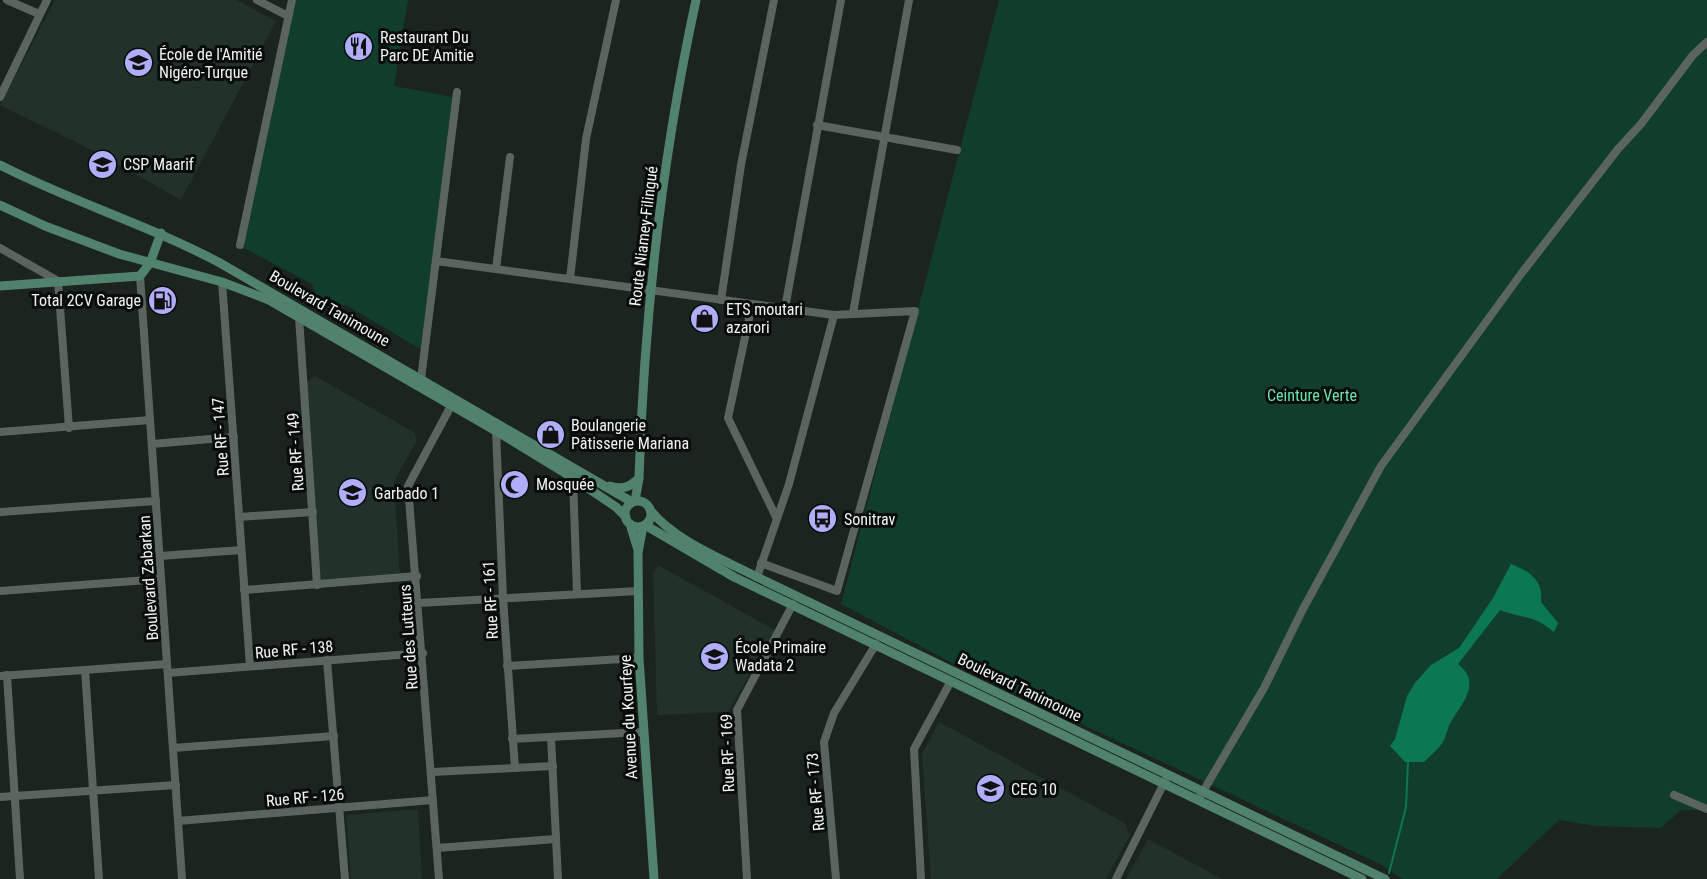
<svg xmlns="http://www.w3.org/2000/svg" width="1707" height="879" font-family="'Roboto Condensed',sans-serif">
  <rect width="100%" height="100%" fill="#1b241f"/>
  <g fill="#223129">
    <path d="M55 0H236L276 21 181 200 90 149 0 105Z"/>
    <path d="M315 376 414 432 417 440 394 481 400 575 320 581 306 383Z"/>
    <path d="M658 565 775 630 728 712 657 715 653 574Z"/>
    <path d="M939 722 1125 823 1130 835 1106 879H931L922 754Z"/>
    <path d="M418 809 422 879H351L346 815Z"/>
    <path d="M1148 839 1222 879H1126Z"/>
  </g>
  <g fill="#113e2c">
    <path d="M296 0H408L394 86 452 97 422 350 346 305 333 306 317 297 312 284 242 247Z"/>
    <path d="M999 0H1707V810H1681L1661 828 1596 826 1559 820 1497 879H1403L1380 864 960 667 841 604Z"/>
  </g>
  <path fill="#0c7853" d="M1511 564C1531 572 1543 580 1541 602L1558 623 1554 632C1533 614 1523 619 1500 610L1458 664C1481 682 1464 701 1452 720 1447 728 1446 738 1441 745 1436 751 1429 757 1424 762H1405L1390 746 1395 739 1407 696 1415 683 1431 665 1459 648 1493 598Z"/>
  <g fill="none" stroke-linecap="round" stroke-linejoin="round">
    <path stroke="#0c7853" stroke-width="2" d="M1389 873 1406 807 1408 762"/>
    <g stroke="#5b6560" stroke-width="8">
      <path d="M7 0 39 14"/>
      <path d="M257 0 288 16"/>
      <path d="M0 97 47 0"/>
      <path d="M817 125 957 150"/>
      <path d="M240 245 292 0"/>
      <path d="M0 248 58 281 69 428"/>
      <path d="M436 261 834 315 915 311 837 591 761 563"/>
      <path d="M496 269 510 157"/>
      <path d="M140 276 182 879"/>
      <path d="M570 279 586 139 616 0"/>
      <path d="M222 282 250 666"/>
      <path d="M721 300 741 165 774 0"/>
      <path d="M752 304 728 418 776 517"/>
      <path d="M785 308 841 0"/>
      <path d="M853 313 909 0"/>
      <path d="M299 317 317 585"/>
      <path d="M421 379 457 92"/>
      <path d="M496 431 503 598 515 768"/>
      <path d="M0 432 150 420"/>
      <path d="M152 444 234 437"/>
      <path d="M573 478 577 593"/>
      <path d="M0 512 156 501"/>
      <path d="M239 517 313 512"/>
      <path d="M160 556 241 550"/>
      <path d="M757 577 789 484 834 315"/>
      <path d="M244 590 417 576"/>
      <path d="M0 591 161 579"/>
      <path d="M419 603 638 591"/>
      <path d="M327 660 345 879"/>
      <path d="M507 666 639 658"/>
      <path d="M85 670 99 879"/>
      <path d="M168 673 423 653"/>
      <path d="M7 675 20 879"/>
      <path d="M0 676 167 664"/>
      <path d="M551 737 558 879"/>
      <path d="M512 739 643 732"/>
      <path d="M173 748 334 736"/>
      <path d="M432 772 553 766"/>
      <path d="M1674 795 1707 809"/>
      <path d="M0 797 176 785"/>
      <path d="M1198 800 1264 688 1303 609 1381 466 1521 274 1618 149 1641 124 1693 55 1707 42"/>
      <path d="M178 821 433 800"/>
      <path d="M437 848 556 839"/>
      <path d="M439 879 408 486 452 404"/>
      <path d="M747 879 737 710 793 604"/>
      <path d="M836 879 824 742 834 713 876 644"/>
      <path d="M921 879 914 749 951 681"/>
      <path d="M1116 879 1166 779"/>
    </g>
    <g stroke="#51826b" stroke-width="9">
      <path d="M0 165C72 202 149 225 220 263L632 502"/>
      <path d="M0 205 45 226 119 254 222 282 269 300 496 431 573 478 616 507 626 517"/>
      <path d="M0 286 140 276 150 263 161 233"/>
      <path d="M610 486C623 490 630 487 639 478"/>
      <path d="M635 501 639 478C644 317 662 157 696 0"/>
      <circle cx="638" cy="514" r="13"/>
      <path d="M650 510C675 541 722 559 757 577L1385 879"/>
      <path d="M630 524 638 550"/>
      <path d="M645 525 734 577 1362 879"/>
      <path d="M643 526 638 553 639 658 654 879"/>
    </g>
  </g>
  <defs>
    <symbol id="restaurant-disc" viewBox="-11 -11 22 22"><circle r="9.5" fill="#b0aefa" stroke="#080c0a"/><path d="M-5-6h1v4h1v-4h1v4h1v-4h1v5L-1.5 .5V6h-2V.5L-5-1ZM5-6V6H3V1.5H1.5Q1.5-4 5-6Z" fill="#111"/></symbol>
    <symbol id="school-disc" viewBox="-11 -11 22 22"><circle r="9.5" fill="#b0aefa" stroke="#080c0a"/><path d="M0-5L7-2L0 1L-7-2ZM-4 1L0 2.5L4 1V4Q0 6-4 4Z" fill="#111"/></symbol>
    <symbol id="fuel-disc" viewBox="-11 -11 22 22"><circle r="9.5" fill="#b0aefa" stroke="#080c0a"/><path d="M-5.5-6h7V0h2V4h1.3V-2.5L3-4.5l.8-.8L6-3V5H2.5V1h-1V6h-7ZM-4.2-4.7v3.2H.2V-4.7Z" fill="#111"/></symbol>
    <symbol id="shop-disc" viewBox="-11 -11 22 22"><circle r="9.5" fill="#b0aefa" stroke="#080c0a"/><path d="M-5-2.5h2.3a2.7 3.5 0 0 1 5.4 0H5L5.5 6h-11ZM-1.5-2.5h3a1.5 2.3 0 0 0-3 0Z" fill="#111"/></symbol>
    <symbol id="mosque-disc" viewBox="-11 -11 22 22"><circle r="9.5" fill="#b0aefa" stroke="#080c0a"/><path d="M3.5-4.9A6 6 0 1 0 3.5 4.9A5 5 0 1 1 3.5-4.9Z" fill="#111"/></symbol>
    <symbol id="bus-disc" viewBox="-11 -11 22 22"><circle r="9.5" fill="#b0aefa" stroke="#080c0a"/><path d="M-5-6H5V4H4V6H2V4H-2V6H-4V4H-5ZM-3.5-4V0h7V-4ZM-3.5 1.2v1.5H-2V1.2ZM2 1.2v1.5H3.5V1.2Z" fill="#111"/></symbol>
  </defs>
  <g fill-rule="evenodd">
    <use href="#restaurant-disc" x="342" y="30" width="33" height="33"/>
    <use href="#school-disc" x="122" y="46" width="33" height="33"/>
    <use href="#school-disc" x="86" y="148" width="33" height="33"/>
    <use href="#fuel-disc" x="146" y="284" width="33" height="33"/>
    <use href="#shop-disc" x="688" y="302" width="33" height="33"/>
    <use href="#shop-disc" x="534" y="418" width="33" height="33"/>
    <use href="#mosque-disc" x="498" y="468" width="33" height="33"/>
    <use href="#school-disc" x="336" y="476" width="33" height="33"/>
    <use href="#bus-disc" x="806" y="502" width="33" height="33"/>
    <use href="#school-disc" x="698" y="640" width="33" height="33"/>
    <use href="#school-disc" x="974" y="772" width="33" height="33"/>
  </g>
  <g text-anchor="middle" stroke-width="6" stroke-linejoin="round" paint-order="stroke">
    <g font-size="16" fill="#f0f5f2" stroke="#080c0a" text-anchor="start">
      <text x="380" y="43">Restaurant Du<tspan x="380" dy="18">Parc DE Amitie</tspan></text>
      <text x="159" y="60">École de l'Amitié<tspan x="159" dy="18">Nigéro-Turque</tspan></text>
      <text x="123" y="170">CSP Maarif</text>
      <text x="141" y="306" text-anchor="end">Total 2CV Garage</text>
      <text x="726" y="315">ETS moutari<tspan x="726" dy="18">azarori</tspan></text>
      <text x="571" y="431">Boulangerie<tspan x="571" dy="18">Pâtisserie Mariana</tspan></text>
      <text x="536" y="490">Mosquée</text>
      <text x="374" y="499">Garbado 1</text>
      <text x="844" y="525">Sonitrav</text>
      <text x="735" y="653">École Primaire<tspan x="735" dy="18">Wadata 2</tspan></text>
      <text x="1011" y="795">CEG 10</text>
    </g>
    <g font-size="16" fill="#f0f5f2" stroke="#080c0a">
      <text transform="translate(643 236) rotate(-83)" y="6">Route Niamey-Filingué</text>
      <text transform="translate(330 308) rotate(30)" y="6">Boulevard Tanimoune</text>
      <text transform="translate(220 437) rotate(-94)" y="6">Rue RF - 147</text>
      <text transform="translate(295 452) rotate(-94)" y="6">Rue RF - 149</text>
      <text transform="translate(148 578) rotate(-94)" y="6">Boulevard Zabarkan</text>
      <text transform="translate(490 600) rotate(-93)" y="6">Rue RF - 161</text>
      <text transform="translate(408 637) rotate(-94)" y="6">Rue des Lutteurs</text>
      <text transform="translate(294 649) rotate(-5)" y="6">Rue RF - 138</text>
      <text transform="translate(1020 687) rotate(26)" y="6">Boulevard Tanimoune</text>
      <text transform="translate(628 717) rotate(-93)" y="6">Avenue du Kourfeye</text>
      <text transform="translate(727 753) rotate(-92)" y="6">Rue RF - 169</text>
      <text transform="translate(815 792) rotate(-95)" y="6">Rue RF - 173</text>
      <text transform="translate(305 797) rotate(-5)" y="6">Rue RF - 126</text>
    </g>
    <g font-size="16" fill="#69e6af" stroke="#080c0a">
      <text x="1312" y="401">Ceinture Verte</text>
    </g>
  </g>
</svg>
